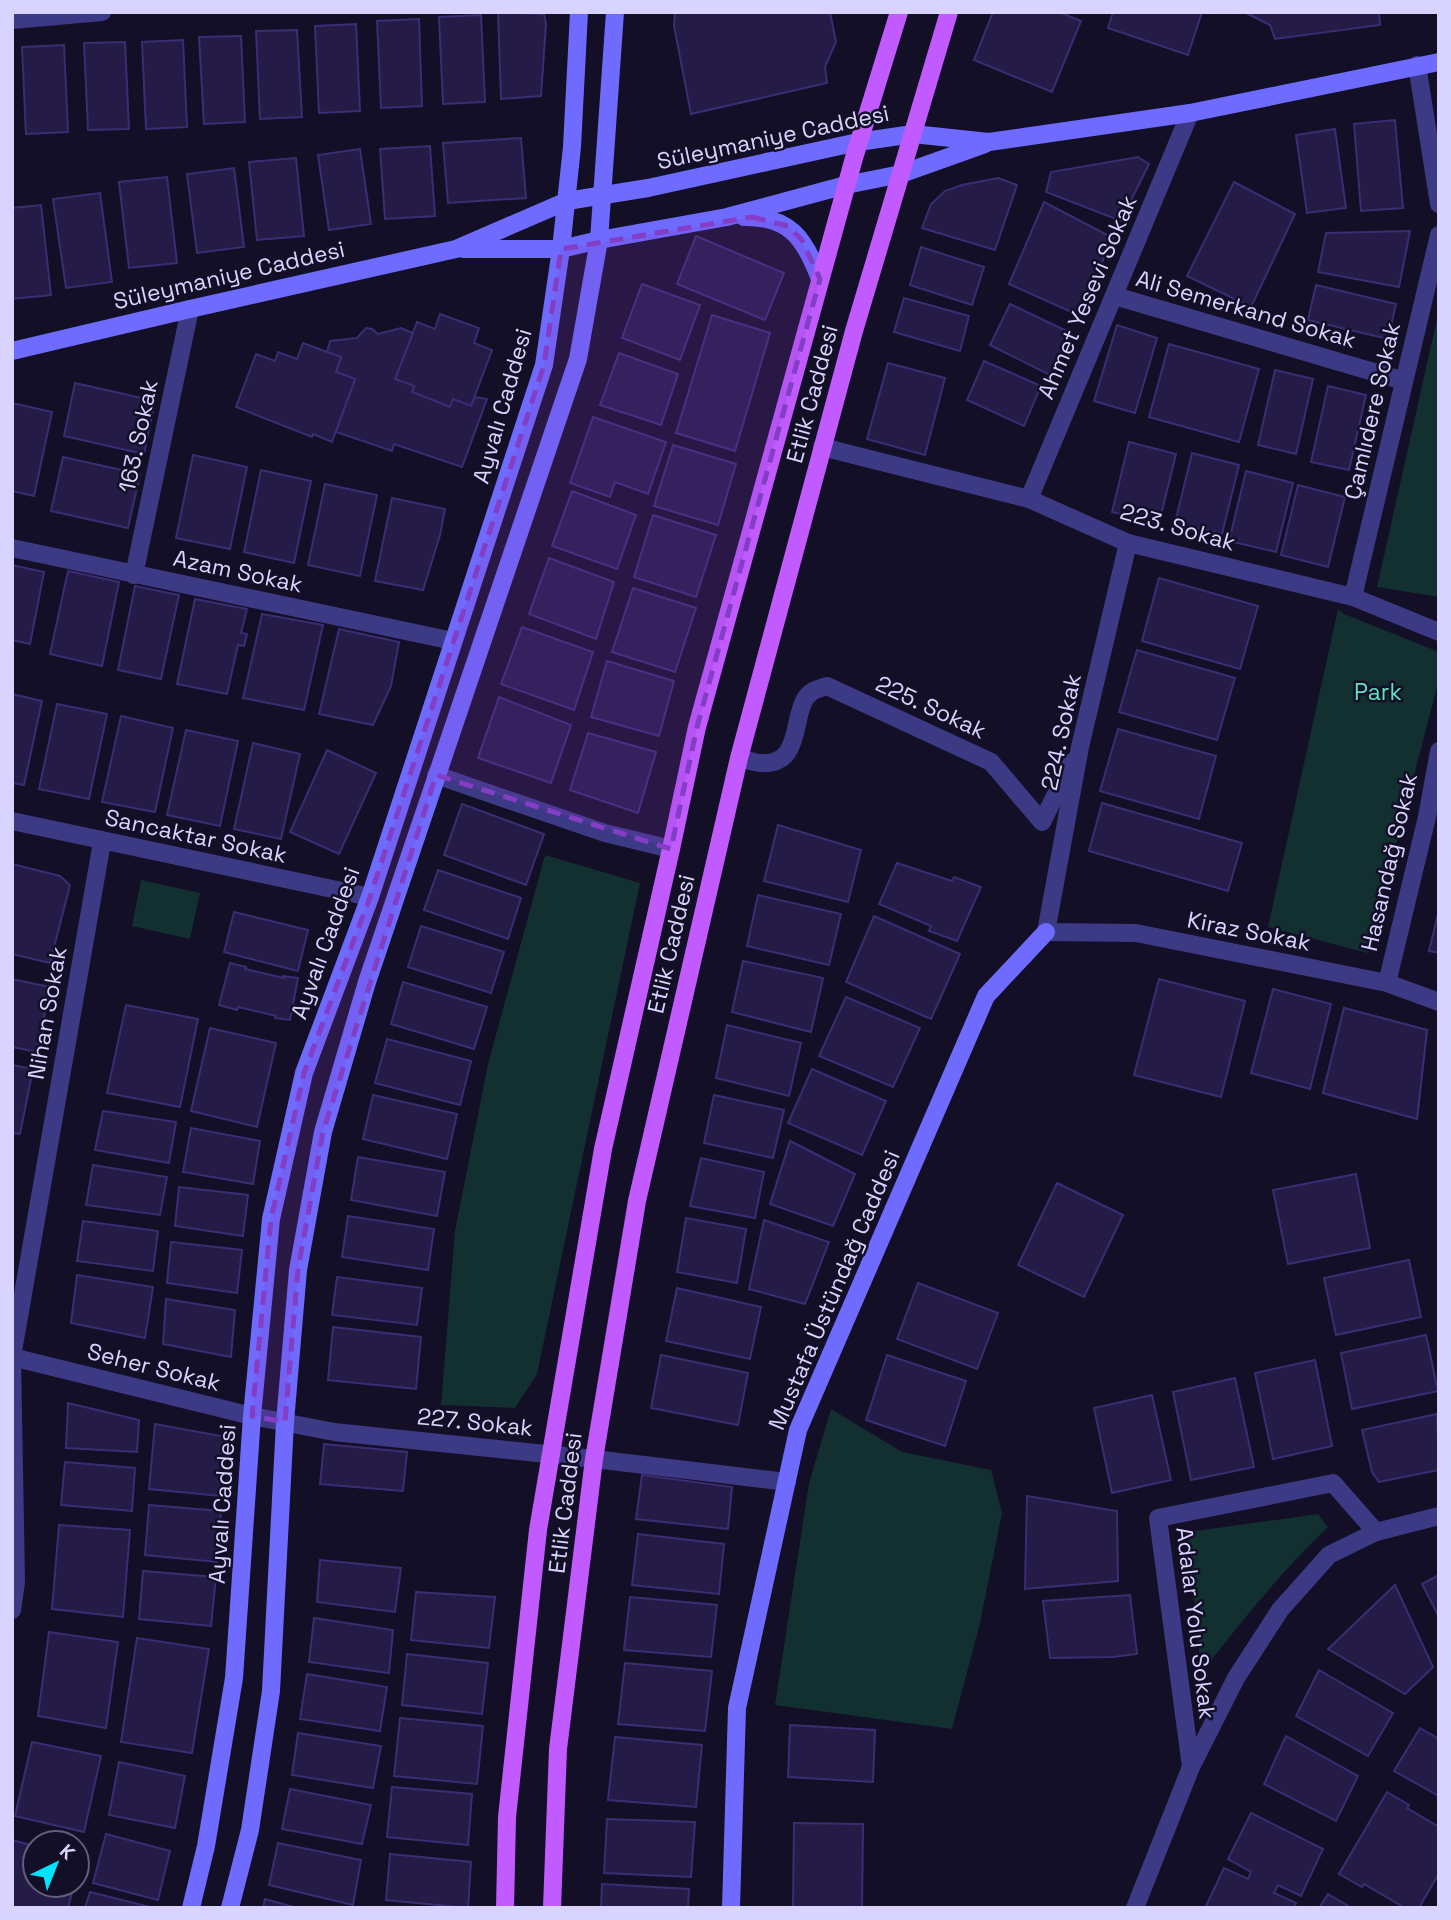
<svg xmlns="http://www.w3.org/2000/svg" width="1451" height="1920" font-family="'Space Grotesk',sans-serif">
  <rect width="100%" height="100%" fill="#130f26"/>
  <g fill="#12302f">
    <path d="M1439 310V597L1377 587Z"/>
    <path d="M1338 609 1344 614 1439 652V679L1368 953 1268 927Z"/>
    <path d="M545 855 640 883 537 1374 515 1408 441 1405 455 1231 488 1064Z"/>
    <path d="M141 880 200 893 190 939 132 926Z"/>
    <path d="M831 1409 902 1452 991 1470 1002 1513 980 1623 952 1729 775 1705 809 1483Z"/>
    <path d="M1318 1514 1328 1527C1279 1574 1243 1620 1201 1673L1188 1532Z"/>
  </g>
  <g fill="#241b47" stroke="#3b2d73" stroke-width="2">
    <path d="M498 12 544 14 546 24 541 96 501 99Z"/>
    <path d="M675 12H830L836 42 825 67 827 83 691 114 674 26Z"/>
    <path d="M993 12H1059L1081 21 1052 92 974 60Z"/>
    <path d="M1113 12H1202L1188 55 1108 28Z"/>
    <path d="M1244 12H1379L1380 25 1275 39 1270 25Z"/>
    <path d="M481 15 485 102 443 104 439 17Z"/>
    <path d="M419 19 422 106 381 108 377 21Z"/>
    <path d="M356 24 360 111 319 113 315 26Z"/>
    <path d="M297 30 302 117 260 119 256 31Z"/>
    <path d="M241 36 245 122 204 124 199 37Z"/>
    <path d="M183 40 187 127 146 129 142 42Z"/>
    <path d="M125 42 129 129 88 130 84 43Z"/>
    <path d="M64 45 68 132 26 134 22 47Z"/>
    <path d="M1395 120 1403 208 1361 211 1354 124Z"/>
    <path d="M1335 129 1346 208 1307 213 1296 135Z"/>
    <path d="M521 138 526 198 448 203 443 143Z"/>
    <path d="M430 146 435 216 385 219 380 149Z"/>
    <path d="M360 149 371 224 329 230 318 155Z"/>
    <path d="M1138 157 1149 164 1121 221 1046 192 1051 172Z"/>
    <path d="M296 158 304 236 257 240 249 162Z"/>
    <path d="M234 168 244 247 197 253 187 174Z"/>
    <path d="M167 177 177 263 129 268 119 182Z"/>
    <path d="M998 178 1017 185 995 250 922 228 931 204 945 191 962 185Z"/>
    <path d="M1234 182 1295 214 1251 307 1187 276Z"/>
    <path d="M100 193 112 282 66 288 53 199Z"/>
    <path d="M1044 202 1113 238 1078 315 1009 284Z"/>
    <path d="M41 205 51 295 12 299V208Z"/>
    <path d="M1410 231 1399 287 1318 272 1326 233Z"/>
    <path d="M696 236 784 273 765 320 677 284Z"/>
    <path d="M921 247 984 267 972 305 910 285Z"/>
    <path d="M642 284 700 305 680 360 622 338Z"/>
    <path d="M1316 285 1396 304 1388 339 1308 320Z"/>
    <path d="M904 298 969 316 960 351 894 332Z"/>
    <path d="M1010 304 1071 333 1050 375 990 345Z"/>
    <path d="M440 314 479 328 474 343 492 350 471 406 453 399 450 407 412 392 414 386 395 379 417 322 435 329Z"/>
    <path d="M712 315 770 333 735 451 676 433Z"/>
    <path d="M1117 325 1157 338 1135 413 1094 401Z"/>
    <path d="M366 328 372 329 378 334 401 328 413 333 395 379 414 386 412 392 450 407 453 399 471 406 475 397 487 399 462 467 394 444 392 451 336 432 355 379 336 372 341 357 327 352 330 341 357 338Z"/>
    <path d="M303 343 341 357 336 372 355 379 332 442 313 434 312 437 236 407 256 354 275 361 278 352 297 359Z"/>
    <path d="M1169 344 1259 369 1239 442 1149 417Z"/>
    <path d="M619 353 678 374 661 425 600 405Z"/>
    <path d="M984 361 1041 386 1024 426 967 400Z"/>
    <path d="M888 363 945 378 925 455 867 439Z"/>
    <path d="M1275 370 1313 379 1296 454 1258 445Z"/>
    <path d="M75 383 155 401 144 454 64 436Z"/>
    <path d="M1328 386 1366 395 1349 470 1311 462Z"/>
    <path d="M12 403 52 412 34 496 12 491Z"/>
    <path d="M593 417 666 442 648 494 615 482 610 497 570 483Z"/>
    <path d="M1129 442 1176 454 1159 523 1112 512Z"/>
    <path d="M673 445 736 464 718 525 654 506Z"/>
    <path d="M1192 453 1239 465 1222 534 1175 523Z"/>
    <path d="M193 455 247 467 230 549 176 538Z"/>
    <path d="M63 457 140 474 128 528 51 511Z"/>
    <path d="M261 470 311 481 294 563 244 552Z"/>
    <path d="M1246 471 1293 483 1276 552 1229 541Z"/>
    <path d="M325 484 377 495 360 576 308 565Z"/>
    <path d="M1298 485 1345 497 1328 567 1281 555Z"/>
    <path d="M572 491 636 515 617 569 552 546Z"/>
    <path d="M392 498 445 509 440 535 423 590 375 581Z"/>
    <path d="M653 515 716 535 696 597 634 577Z"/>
    <path d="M549 558 614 582 596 639 529 614Z"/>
    <path d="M12 565 44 572 30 644 12 640Z"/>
    <path d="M68 571 119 582 102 666 50 654Z"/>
    <path d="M1159 578 1258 606 1240 669 1142 641Z"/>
    <path d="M135 586 179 595 161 679 118 670Z"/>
    <path d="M633 588 696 608 675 672 612 652Z"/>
    <path d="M195 599 247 609 241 633 247 634 244 646 238 645 227 694 177 684Z"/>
    <path d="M262 614 323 625 304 710 243 698Z"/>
    <path d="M522 627 593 652 574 710 501 684Z"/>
    <path d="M339 629 399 642 391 686 373 725 319 714Z"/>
    <path d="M1137 650 1235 678 1217 740 1119 712Z"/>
    <path d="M607 661 674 681 659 736 591 717Z"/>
    <path d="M12 694 42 701 24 785 12 783Z"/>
    <path d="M499 697 571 725 551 783 478 758Z"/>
    <path d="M57 704 107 714 89 799 39 789Z"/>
    <path d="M121 716 173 728 155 812 102 802Z"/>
    <path d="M1118 729 1216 756 1199 819 1100 791Z"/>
    <path d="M186 730 238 741 220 826 167 815Z"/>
    <path d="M588 733 656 752 638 813 570 790Z"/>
    <path d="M253 743 300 754 281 839 234 829Z"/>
    <path d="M327 750 376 773 339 854 290 832Z"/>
    <path d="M1102 803 1242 843 1228 891 1089 851Z"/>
    <path d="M462 804 544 834 526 885 444 855Z"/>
    <path d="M778 825 861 850 848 902 764 881Z"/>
    <path d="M897 863 952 881 954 877 981 887 957 941 929 931 931 926 879 904Z"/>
    <path d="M12 864 60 876 70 885 50 963 12 954Z"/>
    <path d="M438 870 521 898 508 939 424 910Z"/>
    <path d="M758 895 841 914 829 965 747 946Z"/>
    <path d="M1439 910V953L1429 951Z"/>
    <path d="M234 912 308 930 298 971 224 952Z"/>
    <path d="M874 916 960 954 931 1019 846 982Z"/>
    <path d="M421 926 504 952 491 993 408 967Z"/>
    <path d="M743 961 823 978 811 1032 732 1012Z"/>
    <path d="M230 963 246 967 245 969 284 978 283 976 298 978 290 1020 275 1018 276 1016 238 1007 237 1010 219 1005Z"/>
    <path d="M12 979 50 987 37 1052 12 1047Z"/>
    <path d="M1159 979 1245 1001 1221 1097 1134 1075Z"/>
    <path d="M403 982 487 1007 474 1049 391 1024Z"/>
    <path d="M1273 989 1331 1004 1310 1089 1251 1073Z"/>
    <path d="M846 997 920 1028 893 1087 819 1056Z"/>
    <path d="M126 1005 198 1019 180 1107 107 1093Z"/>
    <path d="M1344 1008 1427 1030 1417 1119 1323 1093Z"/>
    <path d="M1344 1008 1427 1030 1417 1119 1323 1093Z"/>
    <path d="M727 1025 801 1043 789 1096 716 1078Z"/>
    <path d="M210 1028 276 1043 257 1127 191 1111Z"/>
    <path d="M387 1039 471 1061 460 1105 375 1083Z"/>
    <path d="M12 1065 33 1069 20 1134 12 1133Z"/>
    <path d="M812 1069 886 1101 862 1155 788 1123Z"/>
    <path d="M373 1095 457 1114 447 1159 363 1139Z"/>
    <path d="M714 1095 784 1110 773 1158 704 1143Z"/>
    <path d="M103 1111 176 1122 169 1163 95 1150Z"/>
    <path d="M191 1128 260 1141 253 1184 183 1172Z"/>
    <path d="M790 1141 855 1174 833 1226 770 1204Z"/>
    <path d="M358 1157 445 1172 437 1216 351 1200Z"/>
    <path d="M701 1158 764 1172 755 1218 690 1206Z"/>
    <path d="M93 1165 167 1177 160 1215 86 1205Z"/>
    <path d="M1356 1174 1370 1248 1288 1264 1273 1190Z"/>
    <path d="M1057 1183 1123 1215 1084 1297 1018 1265Z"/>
    <path d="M179 1187 248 1195 243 1236 175 1226Z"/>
    <path d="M348 1216 434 1229 428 1270 342 1257Z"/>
    <path d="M686 1218 746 1229 737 1283 677 1272Z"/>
    <path d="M764 1220 829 1242 805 1304 749 1289Z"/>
    <path d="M83 1221 158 1231 153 1271 77 1261Z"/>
    <path d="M171 1242 242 1250 237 1293 167 1283Z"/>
    <path d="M1409 1260 1421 1317 1336 1335 1324 1278Z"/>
    <path d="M77 1275 153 1287 145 1338 71 1323Z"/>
    <path d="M337 1277 422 1288 417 1325 332 1315Z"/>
    <path d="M918 1283 998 1313 977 1369 897 1339Z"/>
    <path d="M677 1288 761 1307 750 1359 666 1341Z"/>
    <path d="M166 1299 235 1310 231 1357 163 1344Z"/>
    <path d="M333 1327 421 1337 416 1389 328 1380Z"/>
    <path d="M1426 1335 1438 1391 1352 1409 1341 1353Z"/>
    <path d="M661 1355 748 1373 738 1425 651 1408Z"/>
    <path d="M887 1355 966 1381 945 1446 866 1420Z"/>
    <path d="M1315 1360 1332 1446 1273 1459 1255 1373Z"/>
    <path d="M1235 1378 1254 1467 1191 1480 1173 1392Z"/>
    <path d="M1152 1395 1171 1480 1112 1493 1094 1408Z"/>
    <path d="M68 1403 139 1420 137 1452 66 1448Z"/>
    <path d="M1437 1414 1439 1470 1379 1482 1372 1472 1362 1430Z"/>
    <path d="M155 1424 226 1437 221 1496 149 1489Z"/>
    <path d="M324 1444 407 1452 403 1491 320 1484Z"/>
    <path d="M65 1462 135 1468 132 1511 61 1505Z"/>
    <path d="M642 1475 732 1487 728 1529 636 1519Z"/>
    <path d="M1027 1496 1117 1511 1118 1581 1025 1589Z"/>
    <path d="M149 1505 221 1511 217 1562 145 1555Z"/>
    <path d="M59 1525 130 1530 123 1617 52 1609Z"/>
    <path d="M638 1534 724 1544 719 1594 632 1585Z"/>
    <path d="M320 1560 401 1568 395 1612 317 1602Z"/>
    <path d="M143 1571 216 1577 211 1626 139 1619Z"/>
    <path d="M1439 1575V1617L1422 1584Z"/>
    <path d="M1395 1585 1433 1667 1405 1694 1328 1649Z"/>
    <path d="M416 1592 495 1597 489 1648 411 1640Z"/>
    <path d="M1130 1595 1137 1654 1113 1657 1050 1658 1043 1601Z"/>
    <path d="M630 1597 717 1605 711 1657 624 1650Z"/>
    <path d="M314 1618 393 1630 389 1673 309 1662Z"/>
    <path d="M49 1632 118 1642 106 1728 38 1716Z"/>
    <path d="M137 1638 209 1649 192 1753 121 1742Z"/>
    <path d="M407 1654 488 1663 482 1714 402 1705Z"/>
    <path d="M625 1663 712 1671 705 1731 618 1724Z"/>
    <path d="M1319 1670 1393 1713 1368 1756 1296 1716Z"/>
    <path d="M307 1674 387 1687 380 1731 300 1719Z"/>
    <path d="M400 1718 483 1726 477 1784 394 1776Z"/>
    <path d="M790 1725 875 1730 873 1782 788 1777Z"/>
    <path d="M1420 1728 1439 1739V1796L1394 1771Z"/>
    <path d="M298 1733 381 1746 373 1788 292 1775Z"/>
    <path d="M1286 1736 1358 1776 1336 1821 1264 1784Z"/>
    <path d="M615 1737 702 1745 696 1807 608 1800Z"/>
    <path d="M32 1742 101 1756 84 1832 15 1816Z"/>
    <path d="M119 1762 185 1776 175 1828 109 1815Z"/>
    <path d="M392 1787 472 1794 468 1845 387 1837Z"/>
    <path d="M290 1789 371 1805 362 1844 282 1829Z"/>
    <path d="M1387 1792 1409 1805 1407 1808 1439 1827V1873L1419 1908H1405L1364 1884 1362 1887 1339 1874Z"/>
    <path d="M1251 1813 1323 1849 1301 1896 1278 1885 1274 1893 1296 1903 1294 1908H1205L1224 1868 1248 1879 1251 1872 1228 1859Z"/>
    <path d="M607 1819 695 1822 691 1877 604 1873Z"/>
    <path d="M794 1823 863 1824 862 1908H793Z"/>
    <path d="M106 1834 170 1851 158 1900 93 1883Z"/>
    <path d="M12 1840 35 1846V1885H74L68 1908H12Z"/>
    <path d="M278 1843 361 1860 353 1905 269 1885Z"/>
    <path d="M390 1854 471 1862 468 1908 386 1900Z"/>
    <path d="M602 1884 689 1889 688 1908H601Z"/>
    <path d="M90 1892 154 1908H85Z"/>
    <path d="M1328 1894 1350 1907 1319 1908Z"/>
    <path d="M265 1899 297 1908H263Z"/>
  </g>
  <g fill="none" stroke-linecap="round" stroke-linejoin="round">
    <g stroke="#3d3a85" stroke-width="18">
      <path d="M12 20 102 12"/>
      <path d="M1417 65 1439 204"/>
      <path d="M1115 296 1404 381"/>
      <path d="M822 447 1029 499 1128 543 1353 597 1439 632"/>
      <path d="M1029 499 1190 113"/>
      <path d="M1128 543 1080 747 1046 932 1136 933 1387 983 1439 1002"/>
      <path d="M12 548 453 641"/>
      <path d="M134 575 190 309"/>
      <path d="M1353 597 1439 235"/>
      <path d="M739 758C746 759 754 763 761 763 800 766 793 721 804 701 809 691 817 689 827 686L991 762 1042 822 1072 762"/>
      <path d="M436 775 605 833 671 849"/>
      <path d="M12 821 370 897"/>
      <path d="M1387 983 1427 817 1439 751"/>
      <path d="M12 1357 252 1416 334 1432 594 1459 787 1482"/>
      <path d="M12 1610 16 1582 12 1357 102 842"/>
      <path d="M1191 1767 1158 1518 1333 1483 1376 1532"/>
      <path d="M1135 1908 1191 1767 1236 1678 1280 1610 1329 1555 1376 1532 1439 1516"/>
    </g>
    <g stroke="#6f6bff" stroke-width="18">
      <path d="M744 217C790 216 805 239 820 279"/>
      <path d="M463 249H561L599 240 727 217 846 185 901 174 985 144"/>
      <path d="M12 351 190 309 456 249 567 201 648 188 858 142 913 134 989 142 1190 113 1439 62"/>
      <path d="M191 1908 206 1846 234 1678 252 1416 271 1219 304 1073 370 897 544 365 561 249 572 147 579 12"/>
      <path d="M230 1908 250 1830 271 1691 285 1422 298 1270 323 1132 367 982 578 359 599 240 615 12"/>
      <path d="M731 1908 737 1708 798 1430 986 996 1046 932"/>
    </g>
    <g stroke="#c25bff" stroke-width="18">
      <path d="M505 1908 507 1817 538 1530 603 1149 671 849 697 727 854 158 899 12"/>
      <path d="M552 1908 558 1749 594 1459 637 1201 739 758 854 331 949 12"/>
    </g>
  </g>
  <path fill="#843dc5" fill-opacity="0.2" stroke="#843dc5" stroke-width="5" stroke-dasharray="14 9" stroke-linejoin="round" d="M752 217 788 226 802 240 820 279 697 727 671 849 436 775 323 1132 298 1270 285 1422 252 1416 271 1219 304 1073 370 897 544 365 561 249Z"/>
  <g text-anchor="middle" stroke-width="5" stroke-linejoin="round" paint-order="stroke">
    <g font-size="23" fill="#d9d4ff" stroke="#130f26">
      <text transform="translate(773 137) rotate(-12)" y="8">Süleymaniye Caddesi</text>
      <text transform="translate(229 275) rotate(-13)" y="8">Süleymaniye Caddesi</text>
      <text transform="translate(1087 297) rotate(-67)" y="8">Ahmet Yesevi Sokak</text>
      <text transform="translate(1246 309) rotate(16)" y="8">Ali Semerkand Sokak</text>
      <text transform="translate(812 394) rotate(-75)" y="8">Etlik Caddesi</text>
      <text transform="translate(502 406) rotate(-74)" y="8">Ayvalı Caddesi</text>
      <text transform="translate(1372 411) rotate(-77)" y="8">Çamlıdere Sokak</text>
      <text transform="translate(138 436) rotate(-78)" y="8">163. Sokak</text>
      <text transform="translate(1178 527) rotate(16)" y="8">223. Sokak</text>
      <text transform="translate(238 571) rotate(12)" y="8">Azam Sokak</text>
      <text transform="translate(931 707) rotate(25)" y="8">225. Sokak</text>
      <text transform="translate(1061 732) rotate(-78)" y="8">224. Sokak</text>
      <text transform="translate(196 836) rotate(12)" y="8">Sancaktar Sokak</text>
      <text transform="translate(1389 862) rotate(-77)" y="8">Hasandağ Sokak</text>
      <text transform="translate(1249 931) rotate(11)" y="8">Kiraz Sokak</text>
      <text transform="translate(325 943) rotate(-70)" y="8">Ayvalı Caddesi</text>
      <text transform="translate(671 944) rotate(-77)" y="8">Etlik Caddesi</text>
      <text transform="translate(47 1013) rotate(-80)" y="8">Nihan Sokak</text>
      <text transform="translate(834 1290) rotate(-67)" y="8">Mustafa Üstündağ Caddesi</text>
      <text transform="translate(154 1367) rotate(14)" y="8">Seher Sokak</text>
      <text transform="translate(475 1422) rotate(6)" y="8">227. Sokak</text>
      <text transform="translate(565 1503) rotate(-83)" y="8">Etlik Caddesi</text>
      <text transform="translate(222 1504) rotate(-86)" y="8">Ayvalı Caddesi</text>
      <text transform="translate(1196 1623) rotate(83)" y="8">Adalar Yolu Sokak</text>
    </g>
    <g font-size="23" fill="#5fe0c0" stroke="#130f26">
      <text x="1378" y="700">Park</text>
    </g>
  </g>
  <rect width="1451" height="1920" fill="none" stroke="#d9d4ff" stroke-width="28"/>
  <g transform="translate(56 1864) rotate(43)"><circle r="33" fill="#130f26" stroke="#625e7d" stroke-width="2"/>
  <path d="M0-5L12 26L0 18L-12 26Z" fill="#00e5ff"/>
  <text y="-10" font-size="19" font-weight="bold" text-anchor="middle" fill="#d9d4ff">K</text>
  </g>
</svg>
